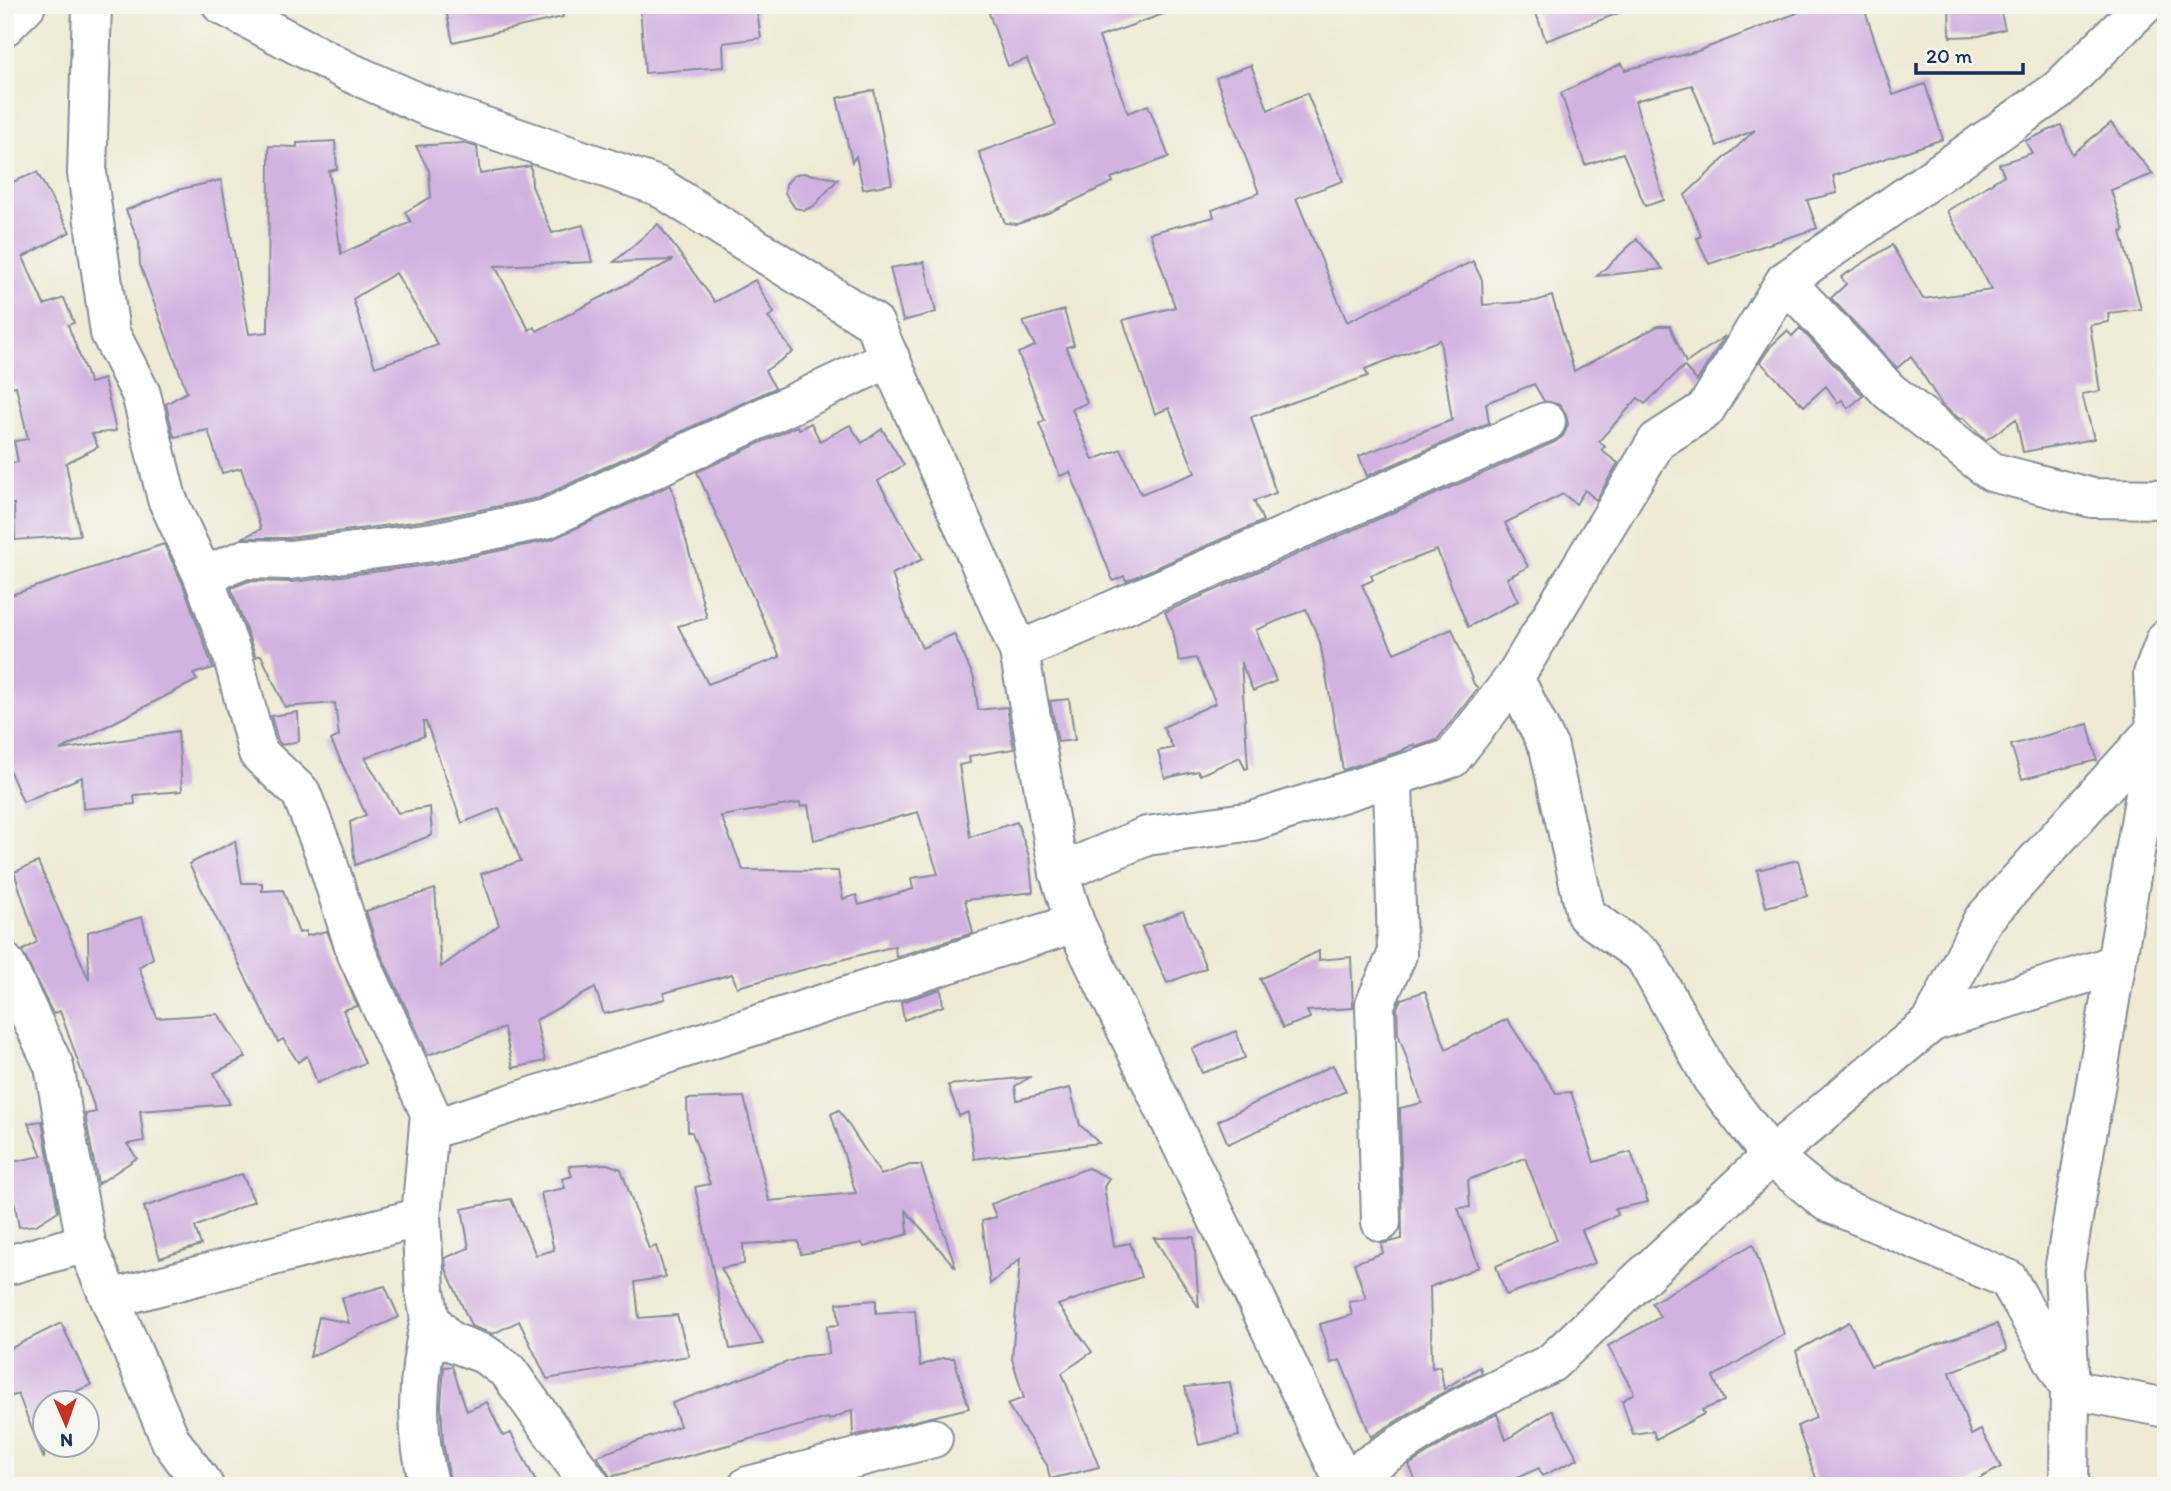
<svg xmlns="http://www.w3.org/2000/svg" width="2171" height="1491" font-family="Itim,sans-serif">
  <rect width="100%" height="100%" fill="#f6f6f2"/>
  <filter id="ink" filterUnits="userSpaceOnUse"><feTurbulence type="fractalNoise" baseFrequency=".0143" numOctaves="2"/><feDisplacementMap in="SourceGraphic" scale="14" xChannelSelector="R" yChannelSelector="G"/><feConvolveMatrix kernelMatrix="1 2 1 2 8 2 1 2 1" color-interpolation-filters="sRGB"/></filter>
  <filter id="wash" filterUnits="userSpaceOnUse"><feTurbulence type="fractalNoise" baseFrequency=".00686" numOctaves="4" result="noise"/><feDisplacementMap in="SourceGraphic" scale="28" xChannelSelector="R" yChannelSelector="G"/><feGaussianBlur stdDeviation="1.57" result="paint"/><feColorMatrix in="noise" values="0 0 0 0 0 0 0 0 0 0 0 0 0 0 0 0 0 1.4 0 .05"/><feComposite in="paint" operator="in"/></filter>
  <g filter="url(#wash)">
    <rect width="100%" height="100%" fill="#eeead4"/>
    <g id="blocks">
      <g fill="#d2b2e0" fill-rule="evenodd">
        <path d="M472 5H562L563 17 453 42 446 11Z"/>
        <path d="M640 5H756L761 38 723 43 724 67 645 73Z"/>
        <path d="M986 5H1176L1177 9 1099 37 1128 113 1148 105 1169 157 1111 178 1113 182 1048 213 1018 224 1005 223 979 152 1056 125 1027 59 1008 66Z"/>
        <path d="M1533 5H1631L1632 8 1546 41Z"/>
        <path d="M1818 5H1863L1893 95 1925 84 1943 139 1833 176 1837 193 1807 200 1817 228 1709 264 1697 238 1701 236 1685 195 1755 130 1717 146 1692 85 1635 101 1664 200 1645 206 1623 153 1585 165 1561 93 1622 63 1625 70 1698 51Z"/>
        <path d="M1949 5H1999L2005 29 1979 36 1950 37Z"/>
        <path d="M1251 65 1268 110 1307 93 1343 181 1296 198 1347 322 1473 261 1482 280 1483 305 1536 301 1552 296 1574 371 1658 326H1670L1686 363 1725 336 1697 381 1684 366 1645 404 1638 398 1599 441 1605 447 1601 450 1618 463 1596 500 1585 490 1576 504 1563 494 1505 523 1528 567 1507 578 1518 601 1468 627 1437 550 1371 575 1373 580 1362 585 1394 653 1452 629 1474 684 1478 688 1437 740 1416 747 1414 744 1401 751 1343 770 1320 642 1306 609 1256 630 1276 681 1253 691 1241 662 1248 768 1245 769 1240 757 1200 775 1198 771 1165 778 1158 751 1173 748 1163 727 1216 703 1196 658 1179 661 1173 631 1165 612 1555 442 1563 436 1568 425 1566 414 1560 405 1544 401 1534 384 1486 403 1489 423 1367 476 1359 456 1452 420 1440 340 1365 369 1368 376 1251 417 1276 493 1254 501 1263 521 1126 581 1124 576 1113 581 1070 472 1060 476 1039 423 1045 421 1018 353 1035 346 1023 322 1064 310 1074 345 1066 347 1087 403 1072 409 1093 460 1121 449 1141 494 1195 473 1169 408 1155 414 1123 320 1175 307 1150 233 1214 217 1212 210 1259 193 1216 78Z"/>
        <path d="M874 90 892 184 863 189 856 156 852 162 837 98Z"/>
        <path d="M2111 123 2153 174 2111 190 2124 231 2121 232 2141 309 2108 313 2109 322 2090 325 2100 391 2082 394 2094 439 2023 452 2016 419 1986 440 1963 418 1960 419 1942 405 1911 356 1897 368 1831 298 1846 284 1841 277 1892 245 1923 299 1992 290 1947 211 2004 175 1999 164 2032 153 2025 141 2061 125 2072 154Z"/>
        <path d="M335 141 337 169 329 171 341 254 411 222 405 212 431 197 429 171 416 146 463 143 477 147 480 174 531 166 532 186 552 233 583 225 592 262 495 266 529 330 534 327 537 331 673 260 614 262 658 224 715 302 755 280 774 313 768 317 793 352 765 371 775 388 539 498 429 520 289 538H242L261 529 241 468 222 473 208 430 174 437 166 404 187 392 140 265 139 242 126 210 177 190 221 180 249 334 268 332 269 146 297 147V143ZM396 273 438 345 375 367 353 299Z"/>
        <path d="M37 172 70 232 23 257 44 305 64 298 74 323 68 325 90 383 104 379 116 431 92 434 98 447 66 463 80 535 15 540 14 504H7L5 464 18 462 14 441 28 439 16 386 5 388V185Z"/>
        <path d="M802 173 838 179 814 206 805 210 795 208 785 193 786 184 793 176Z"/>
        <path d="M1637 239 1663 269 1597 276Z"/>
        <path d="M924 262 936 312 903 321 890 268Z"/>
        <path d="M1800 328 1863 396 1848 408 1842 400 1838 403 1826 386 1804 406 1760 362 1771 346 1787 331 1792 336Z"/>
        <path d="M811 423 820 441 850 425 862 443 882 429 904 465 878 481 923 559 892 574 905 612 922 648 954 634 974 678 978 710 1007 707 1014 749 969 756 970 763 959 765 970 837 1017 822 1029 856 1033 892 965 900 973 933 896 957 895 946 737 987 732 974 664 993 665 999 604 1014 595 988 536 1020 545 1061 513 1068 504 1028 428 1055 376 944 366 911 435 889 441 967 499 925 481 874 521 861 499 808 462 823 426 722H423L424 736 365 758 398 813 430 807 432 835 355 865 350 822 366 815 331 740 339 736 335 703 285 707 261 655 256 657 231 588 249 581 293 582 436 564 550 540 671 485 707 618 678 626 708 684 780 657 697 472 797 426 799 429ZM800 803 801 807 808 805 814 840 918 812 938 874 911 878 913 889 859 905 856 895 843 899 838 871 743 870 721 816Z"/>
        <path d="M164 544 183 584 213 668 193 674 197 680 60 750 178 731 182 791 134 795 135 804 83 809 82 777 23 802 5 760V597Z"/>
        <path d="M1069 699 1075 740 1058 742 1050 701Z"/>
        <path d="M298 712 299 741 282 745 278 741 271 716Z"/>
        <path d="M2088 724 2097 760 2022 779 2011 745Z"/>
        <path d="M235 841 242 883H262V891L283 890 299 933 306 931V936L327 931 357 1006 343 1010 365 1063 317 1083 307 1056 298 1062 283 1039 278 1042 189 864Z"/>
        <path d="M1798 860 1807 896 1766 907 1757 870Z"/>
        <path d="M38 862 89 980 88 932 142 917 153 958 139 967 157 1018 218 1014 246 1057 214 1073 230 1104 140 1111 144 1141 127 1144 137 1158 98 1184 85 1114 96 1112 60 1011 53 1014 22 951 37 942 14 872Z"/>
        <path d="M1183 911 1206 968 1167 983 1142 927Z"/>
        <path d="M1319 951V960L1351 957 1353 1008 1307 1011 1310 1018 1283 1028 1260 979Z"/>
        <path d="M941 989 943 1006 904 1020 901 1002Z"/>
        <path d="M1425 991 1446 1049 1507 1019 1556 1093 1571 1092 1594 1162 1631 1152 1648 1202 1615 1209 1618 1215 1582 1230 1595 1263 1506 1295 1496 1266 1557 1240 1525 1158 1468 1180 1470 1207 1458 1208 1479 1267 1430 1287 1432 1368 1440 1366 1444 1389 1480 1367 1482 1373 1438 1395 1371 1437 1340 1360 1331 1363 1320 1324 1352 1315 1349 1302 1366 1299 1354 1263 1383 1253 1381 1244 1402 1239 1400 1108 1422 1103 1398 1033 1397 1008 1401 999Z"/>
        <path d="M1236 1031 1245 1058 1202 1073 1192 1049Z"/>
        <path d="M1333 1065 1346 1091 1228 1144 1218 1121Z"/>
        <path d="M1031 1077 1015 1086 1017 1100 1070 1088 1080 1125 1099 1143 974 1159 968 1112 959 1116 948 1085Z"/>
        <path d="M744 1097 769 1201 856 1193 831 1114 839 1110 881 1175 910 1165H921L956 1268 906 1211 908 1234 864 1247 862 1243 801 1254 798 1241 743 1244 744 1264 721 1268 763 1344 730 1349 695 1187 710 1184 692 1132H688L687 1099Z"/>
        <path d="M42 1121 58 1211 36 1225 19 1227 7 1163 42 1156 28 1123Z"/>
        <path d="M607 1164 621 1169 649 1249 656 1246 666 1277 635 1282 639 1318 677 1315 689 1356 547 1379 519 1321 493 1334 471 1326 446 1269 445 1258 469 1248 462 1209 511 1199 536 1255 554 1250 541 1193 565 1188 562 1179 572 1176 569 1166Z"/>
        <path d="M1088 1168 1109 1178 1104 1187 1114 1246 1130 1243 1141 1277 1058 1305 1092 1352 1062 1373 1099 1467 1050 1479 1047 1465 1007 1404 1024 1398 1012 1359 1020 1259 990 1284 982 1221 996 1217 991 1204Z"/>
        <path d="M242 1174 254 1201 195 1227 201 1245 160 1258 144 1207Z"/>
        <path d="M1194 1237 1199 1308 1154 1238Z"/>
        <path d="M1753 1244 1784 1334 1713 1377 1724 1401 1702 1410 1704 1414 1656 1439 1653 1431 1633 1434 1622 1401 1634 1393 1608 1346 1660 1317 1652 1303Z"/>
        <path d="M385 1286 399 1317 310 1357 319 1317 349 1323 342 1298Z"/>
        <path d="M876 1300V1313L915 1310 920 1366 942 1358H954L969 1408 853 1436 852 1410 829 1420 828 1418 610 1477 597 1456 680 1426 672 1403 804 1356 829 1354 827 1326 839 1325 837 1303Z"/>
        <path d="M1849 1322 1871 1366 1997 1324 2007 1350 1950 1372 1971 1435 1981 1430 2001 1467 1966 1486H1819L1797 1426 1816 1418 1796 1351Z"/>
        <path d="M61 1323 91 1385 46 1404 44 1459 18 1394 5 1399V1351Z"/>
        <path d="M452 1366 467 1411 487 1402 503 1436 511 1433 538 1486H451L443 1442 441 1403 444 1367Z"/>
        <path d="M1230 1382 1239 1436 1199 1445 1185 1387Z"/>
        <path d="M1552 1410 1578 1459 1542 1476 1539 1468 1499 1486H1418L1409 1465 1461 1432 1497 1414 1506 1440Z"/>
      </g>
    </g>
  </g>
  <g filter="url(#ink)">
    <use href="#blocks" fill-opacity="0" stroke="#848c99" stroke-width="2"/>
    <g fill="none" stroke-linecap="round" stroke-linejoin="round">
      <defs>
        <g id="minor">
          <path d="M92 5 87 173 110 333 141 394 167 499 203 576 233 657 258 753 301 793 326 857 356 952 430 1113 421 1217 110 1299"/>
          <path d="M222 5 347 71 433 109 658 186 874 323 1019 651 1059 873 1075 923 1346 1486"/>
          <path d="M5 26 26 5"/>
          <path d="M1785 281 1889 391 1992 472 2092 498 2166 499"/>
          <path d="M203 576 245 559 290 560 433 542 546 519 890 358"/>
          <path d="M1019 651 1546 422"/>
          <path d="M1514 678 1549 748 1586 915 1644 956 1712 1079 1771 1156 1827 1202 2008 1279 2070 1389 2166 1408"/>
          <path d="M1059 873 1147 836 1253 821 1452 758 1514 678 1657 441 1705 410 1785 281 2058 90 2144 5"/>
          <path d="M5 963 54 1066 86 1243 171 1441 204 1486"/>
          <path d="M1932 1022 1982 921 2156 729"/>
          <path d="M429 1130 1075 923"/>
          <path d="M421 1217 425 1290 430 1319 449 1341 484 1354 508 1371 591 1486"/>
          <path d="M1381 1222 1375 1004 1397 955 1393 778"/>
          <path d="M5 1266 86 1243"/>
          <path d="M1345 1480 1450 1413 1551 1363 1771 1156 1932 1022 2114 965"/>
          <path d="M430 1486C413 1431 418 1375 430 1319"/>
          <path d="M748 1486 933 1438"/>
          <path d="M2069 1486 2070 1389 2064 1271 2156 729 2153 674 2166 639"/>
        </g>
      </defs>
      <use href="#minor" stroke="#848c99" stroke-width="42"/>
      <use href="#minor" stroke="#fff" stroke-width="38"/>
    </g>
  </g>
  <rect width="2171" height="1491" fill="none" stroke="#f6f6f2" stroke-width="28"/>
  <g transform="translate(66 1424) rotate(178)"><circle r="33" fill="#f6f6f2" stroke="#9ea6b7" stroke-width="2"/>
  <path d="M0-5L12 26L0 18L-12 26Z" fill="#c8321e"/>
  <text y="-10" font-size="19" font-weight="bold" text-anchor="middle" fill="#1b2f5e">N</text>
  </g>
  <path d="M1916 63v10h107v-10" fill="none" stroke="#1b2f5e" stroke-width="3.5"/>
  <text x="1926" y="63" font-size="21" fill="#1b2f5e" stroke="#f6f6f2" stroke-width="5" paint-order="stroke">20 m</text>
</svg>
